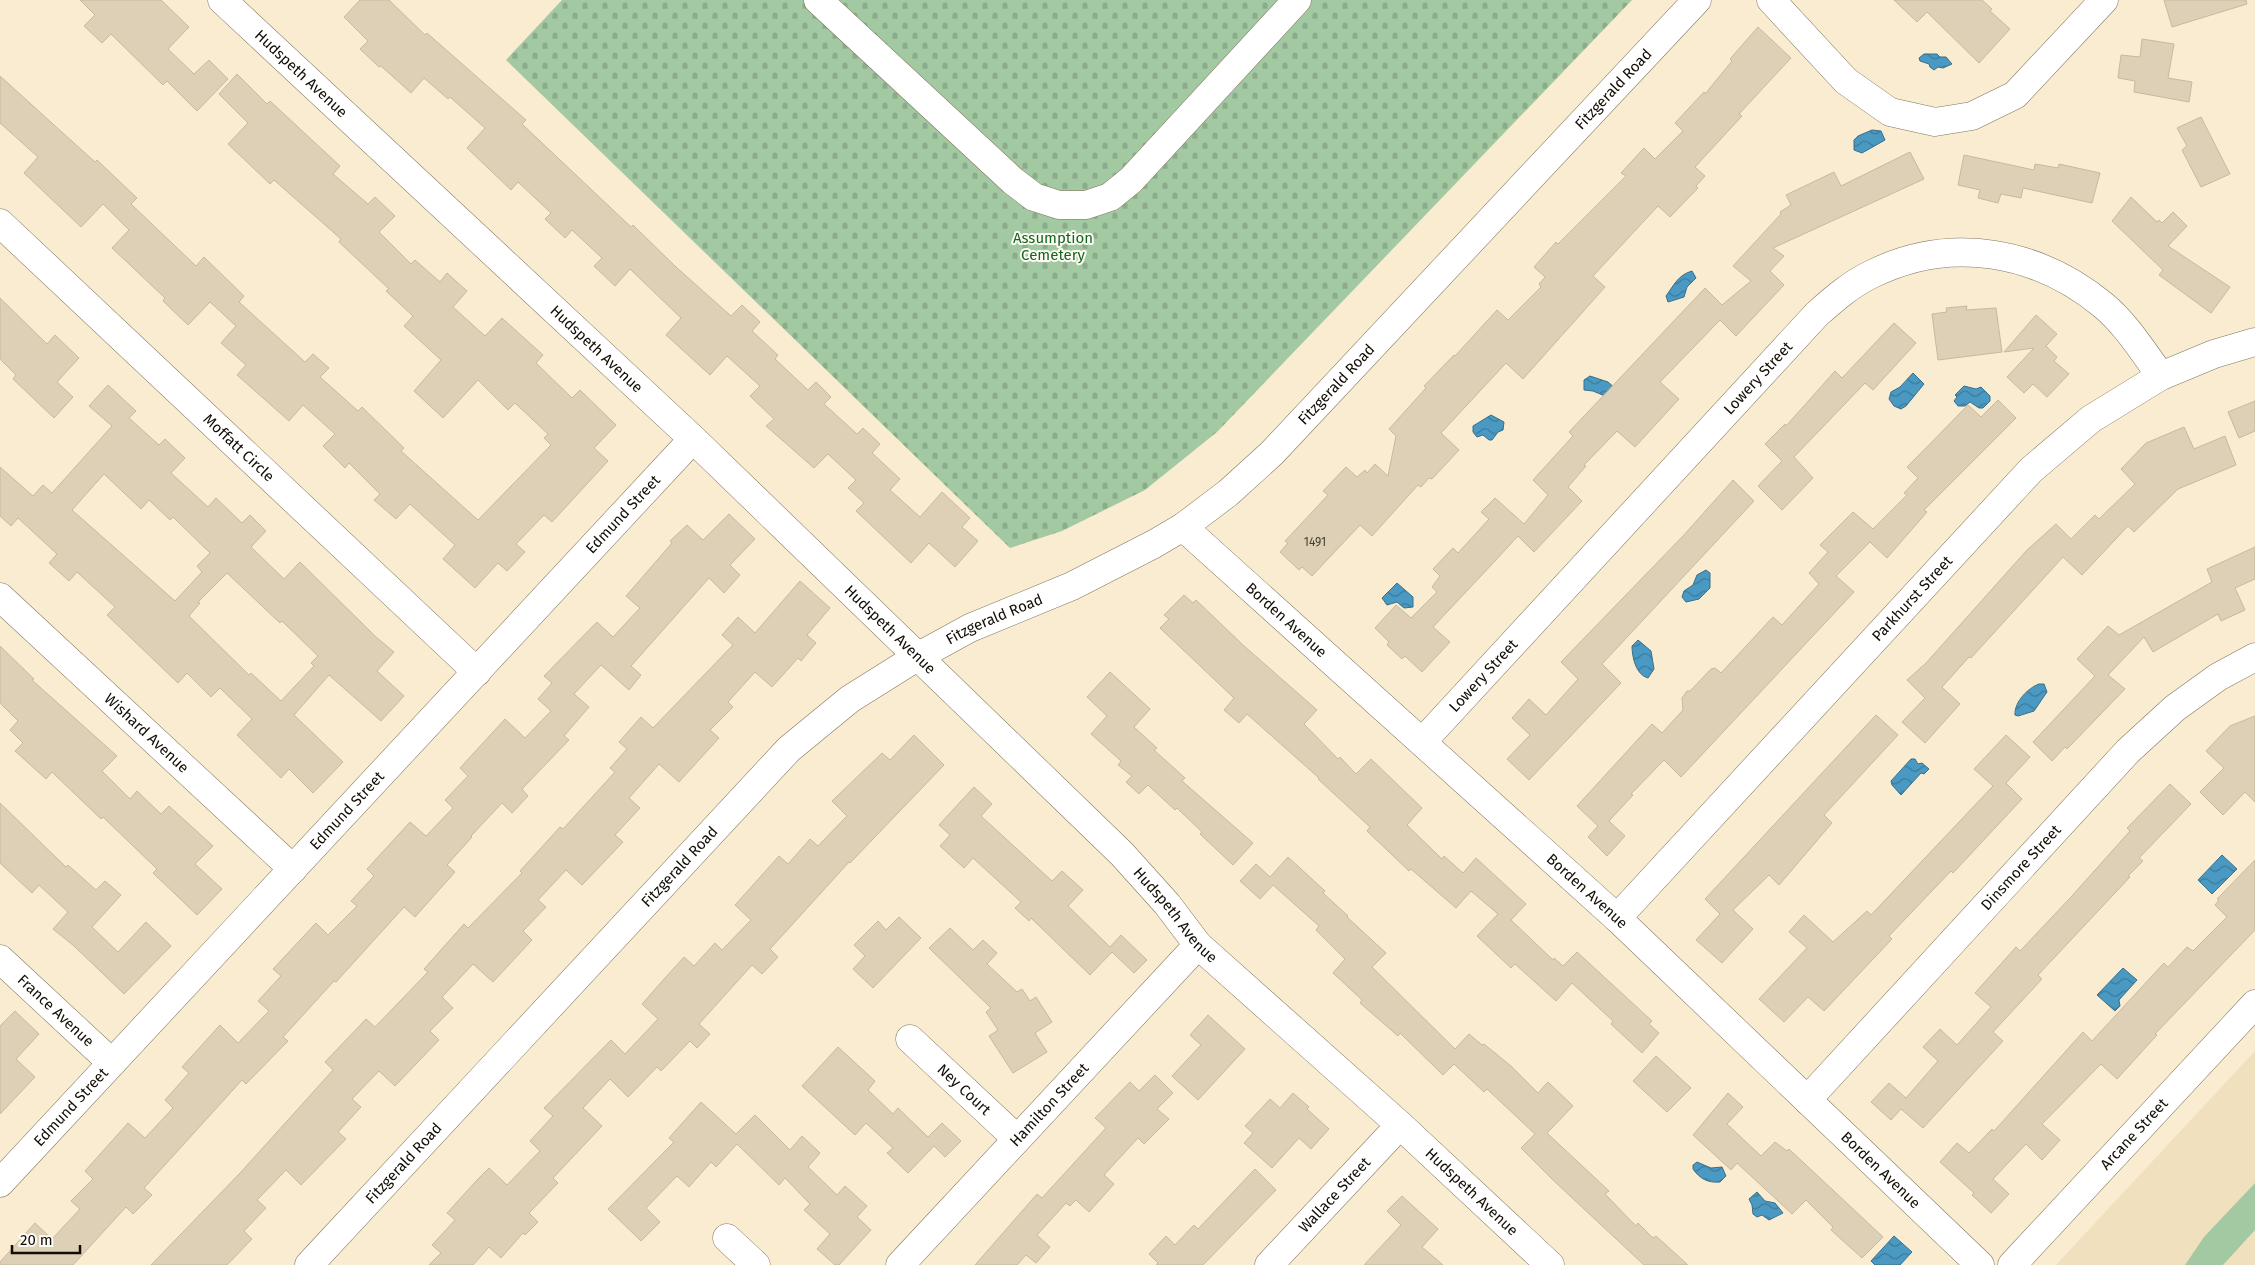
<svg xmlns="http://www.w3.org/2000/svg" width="2255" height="1265" font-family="'Fira Sans',sans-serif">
  <defs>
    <pattern id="cemetery-stones" width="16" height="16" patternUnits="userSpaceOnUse" patternTransform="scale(1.25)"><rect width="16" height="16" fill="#a3c9a2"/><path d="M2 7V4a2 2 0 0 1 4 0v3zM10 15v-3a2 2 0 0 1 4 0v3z" fill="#8bab8a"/></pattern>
    <pattern id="water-waves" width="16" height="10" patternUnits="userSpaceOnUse" patternTransform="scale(1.25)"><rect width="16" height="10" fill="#4999c3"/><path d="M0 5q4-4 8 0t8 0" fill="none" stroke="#3b7b9c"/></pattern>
  </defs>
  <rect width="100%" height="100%" fill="#f9ecd1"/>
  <path fill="#f1e0be" d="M2255 1051V1265H2056Z"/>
  <path fill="#a3c9a2" d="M2255 1183V1230L2223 1265H2185L2204 1237Z"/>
  <path fill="url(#cemetery-stones)" d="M562 0H1632L1217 432 1145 490 1062 531 1010 548 506 60Z"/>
  <g fill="url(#water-waves)" stroke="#386f8a">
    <path d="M1924 54H1937L1940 57H1946L1952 64 1943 68 1938 67 1934 70 1930 67 1929 64 1920 61 1919 58Z"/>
    <path d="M1872 130 1881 131 1885 140 1862 153 1854 150V140L1858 136Z"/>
    <path d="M1692 271 1696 278 1687 287 1684 297 1668 302 1666 296C1674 285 1678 275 1692 271Z"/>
    <path d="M1913 373 1924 384 1906 406 1901 409 1894 406 1889 399 1891 392 1900 387Z"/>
    <path d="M1590 376 1608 382 1616 389 1605 396 1593 391 1584 390V380Z"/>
    <path d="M1964 386 1976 389 1981 387 1990 396V401L1983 408H1979L1970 402 1965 406H1958L1954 401 1957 397 1955 395Z"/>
    <path d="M1491 415 1504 422 1503 430 1498 432 1492 440H1489L1483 435 1477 437 1473 432V426Z"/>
    <path d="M1706 570 1710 573V588L1699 599 1686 602 1682 597 1684 591 1693 585 1697 575Z"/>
    <path d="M1397 583 1413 597V607L1404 608 1397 602 1387 605 1382 598Z"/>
    <path d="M1638 640 1651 651 1654 669 1648 678C1636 675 1632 657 1632 646Z"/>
    <path d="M2039 684H2044L2047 692 2034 711 2018 716 2015 715C2014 702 2028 688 2039 684Z"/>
    <path d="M1911 759H1915L1918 764 1922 763 1929 769 1924 774 1921 773 1901 795 1892 785 1891 781Z"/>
    <path d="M2222 855 2237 869 2212 894 2198 880Z"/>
    <path d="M2123 968 2137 980 2119 1000 2120 1006 2115 1011 2097 995Z"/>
    <path d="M1697 1162 1711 1168 1722 1167 1726 1176 1720 1182C1708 1183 1700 1179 1693 1169V1165Z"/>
    <path d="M1757 1192 1765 1201 1775 1203 1783 1213 1769 1220 1762 1215 1757 1217 1753 1214 1752 1205 1749 1199Z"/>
    <path d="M1894 1236 1912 1252 1900 1265H1875L1871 1261Z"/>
  </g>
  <g fill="#ded0b6" stroke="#c7b9a0" fill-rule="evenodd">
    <path d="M80 0H161L189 27 168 49 194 74 209 60 228 79 197 111 167 81 163 85 111 34 102 43 84 26 95 15Z"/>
    <path d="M360 0H389L425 35 427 33 526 120 522 124 631 227 633 225 676 267 731 316 742 305 760 322 752 331 778 355 775 359 808 390 816 382 831 397 824 404 857 434 863 428 880 444 872 453 900 479 890 490 920 517 942 492 970 518 962 527 978 541 955 567 929 543 911 563 856 511 864 503 848 488 856 480 828 454 814 468 766 426 774 419 750 396 760 386 727 356 710 375 666 335 681 318 630 269 615 286 594 266 602 258 572 230 565 238 545 219 551 213 518 182 511 190 467 148 485 128 450 97 448 99 424 78 411 93 381 66 379 67 360 49 368 41 344 17Z"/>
    <path d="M1894 0H1982L1992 9 1990 11 2010 29 1979 63 1927 12 1917 22Z"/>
    <path d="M2164 0H2246L2247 4 2172 27Z"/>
    <path d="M1758 27 1791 58 1739 114 1742 116 1695 167 1705 176 1696 186 1698 188 1670 217 1658 206 1593 276 1605 287 1523 379 1506 363 1441 433 1459 450 1432 479 1429 478 1421 487 1418 485 1372 536 1360 525 1312 576 1302 567 1299 570 1280 552 1288 543 1285 541 1328 495 1323 491 1346 467 1357 477 1365 470 1367 473 1375 464 1388 476 1396 436 1389 429 1426 388 1424 386 1454 355 1455 356 1497 310 1508 320 1541 287 1539 284 1545 277 1534 267 1556 242 1558 244 1626 176 1621 173 1644 148 1655 159 1683 131 1675 123 1704 92 1705 94 1732 61 1730 59Z"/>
    <path d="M2142 39 2174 44 2168 78 2192 82 2189 102 2134 92 2135 81 2118 78 2121 55 2140 57Z"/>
    <path d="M237 74 267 104 270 101 340 166 333 174 368 204 375 197 395 216 379 232 411 264 415 260 440 282 447 273 467 291 453 307 485 336 502 318 543 355 536 363 572 398 580 390 616 425 594 448 608 461 552 522 544 515 516 544 525 552 507 571 498 563 475 588 443 559 455 545 410 504 396 519 374 500 380 494 349 463 345 468 323 446 335 434 303 405 289 421 237 375 246 365 221 343 236 326 210 302 188 325 163 301 165 298 112 248 129 230 103 204 81 227 24 173 38 157 0 123V76L95 162 97 160 137 198 131 204 196 266 204 257 244 296 239 302 305 362 313 354 329 368 320 377 358 411 362 407 404 448 401 451 478 520 551 445 544 438 548 434 515 403 508 410 478 380 443 418 414 391 441 360 404 326 413 316 386 291 389 289 339 242 341 239 274 180 270 184 228 144 248 123 219 94Z"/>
    <path d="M2201 117 2230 174 2201 187 2182 150 2187 146 2177 128Z"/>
    <path d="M1910 152 1924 179 1773 248 1784 256 1770 271 1784 285 1736 336 1720 320 1660 382 1679 399 1635 447 1617 431 1584 465 1586 466 1568 487 1582 501 1534 552 1518 536 1495 561 1433 627 1450 642 1422 672 1405 656 1402 659 1387 645 1389 642 1375 628 1396 605 1411 618 1437 592 1432 587 1440 576 1433 569 1453 548 1458 553 1489 519 1481 512 1495 498 1524 524 1548 495 1533 480 1573 436 1569 432 1705 288 1722 305 1751 281 1733 266 1781 214 1780 212 1791 205 1786 195 1834 172 1841 186Z"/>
    <path d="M1964 155 2034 170 2035 164 2058 168 2059 164 2100 173 2092 203 2023 188 2021 198 2001 194 1998 203 1978 198 1980 190 1958 185Z"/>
    <path d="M2131 197 2157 222 2159 220 2162 223 2173 212 2187 226 2168 246 2230 287 2211 313 2159 275 2163 270 2112 221Z"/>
    <path d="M0 298 47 344 55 335 79 358 57 382 73 397 54 418 13 379 16 375 0 359Z"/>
    <path d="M1967 306 1966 310 1996 308 2002 352 1938 360 1932 314 1947 312 1946 308Z"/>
    <path d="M2036 315 2057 334 2046 346 2057 357 2054 361 2069 374 2047 397 2033 384 2024 393 2007 377 2034 348 2004 352Z"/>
    <path d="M1894 323 1916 343 1873 390 1865 383 1794 457 1813 478 1782 510 1758 486 1782 461 1765 444 1785 424 1786 426 1835 371 1842 378Z"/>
    <path d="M108 385 136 411 129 418 159 445 165 439 185 458 171 473 208 507 216 498 242 523 250 515 266 531 251 547 284 579 300 562 376 637 394 652 377 671 404 696 381 721 329 675 294 715 343 762 313 793 289 769 281 778 237 735 252 719 220 688 211 697 187 673 178 683 107 615 115 607 77 572 69 581 49 563 57 554 18 518 11 526 0 516V467L33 496 43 485 52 493 112 426 89 406ZM104 474 141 509 149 500 170 520 173 517 210 553 197 566 202 572 175 601 72 510ZM227 573 280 623 282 621 318 656 311 663 314 666 281 701 251 673 249 675 189 616 200 603 198 602Z"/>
    <path d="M1998 400 2016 418 1924 510 1927 512 1887 558 1870 542 1836 576 1854 592 1681 777 1664 760 1631 794 1633 795 1609 821 1625 836 1607 856 1588 837 1598 826 1577 806 1652 724 1662 733 1683 710 1682 698 1687 691H1690L1711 669 1715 668 1721 673 1773 617 1782 625 1819 584 1809 573 1828 552 1820 545 1853 512 1873 529 1907 495 1904 493 1918 478 1907 467 1919 455 1968 405 1981 417Z"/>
    <path d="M2255 401V431L2239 438 2228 412Z"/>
    <path d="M2184 427 2194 449 2225 436 2236 465 2178 489 2134 532 2128 526 2082 575 2063 557 1971 658 1969 657 1942 687 1960 704 1925 743 1902 722 1925 698 1907 680 1926 663 2027 550 2056 524 2071 539 2095 515 2099 519 2135 484 2121 469 2146 443Z"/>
    <path d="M1733 480 1754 501 1602 664 1621 683 1529 780 1507 759 1530 735 1512 718 1529 699 1546 715 1578 679 1561 662 1683 536Z"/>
    <path d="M729 514 755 539 730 565 740 575 724 593 709 578 631 666 641 675 629 690 601 665 574 694 589 707 564 736 569 740 522 789 528 796 512 813 502 803 471 836 472 837 447 865 455 872 415 917 404 907 336 982 334 981 283 1037 288 1041 246 1084 242 1080 144 1188 152 1195 133 1214 126 1207 73 1265H0V1262L35 1223 52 1239 80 1209 71 1201 93 1179 85 1171 128 1123 145 1138 173 1108 165 1100 189 1073 182 1067 220 1025 238 1043 269 1011 258 1001 281 976 273 969 316 923 328 935 357 906 351 901 374 876 367 869 410 822 426 836 453 808 445 800 468 776 460 768 505 719 525 738 551 711 538 699 552 683 544 676 597 622 613 637 640 608 626 596 672 543 670 541 687 525 703 540Z"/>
    <path d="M2255 547V579L2235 588 2245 610 2221 621 2218 614 2153 652 2144 637 2108 675 2125 689 2067 749 2065 747 2052 761 2033 742 2095 676 2077 659 2108 626 2119 635 2212 582 2207 569Z"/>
    <path d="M800 581 830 608 807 635 816 643 801 661 798 658 772 687 755 672 728 702 733 707 710 730 719 738 679 782 659 764 629 798 640 808 615 835 623 842 582 885 566 870 538 900 546 907 523 931 532 940 493 982 473 964 442 997 453 1008 430 1031 439 1040 395 1086 379 1071 352 1099 361 1107 338 1132 346 1139 301 1185 286 1170 257 1200 266 1208 244 1231 252 1239 227 1265H151L241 1172 333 1070 325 1062 366 1019 375 1027 428 972 424 969 464 924 468 928 522 873 520 871 560 827 563 829 615 772 610 768 627 749 619 742 641 717 653 728 733 645 722 635 738 617 755 633Z"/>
    <path d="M1184 595 1193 603 1196 600 1243 645 1317 710 1304 724 1338 759 1340 757 1356 774 1371 759 1422 808 1407 825 1442 859 1444 856 1463 873 1476 858 1526 904 1511 920 1553 960 1554 958 1563 966 1577 952 1652 1021 1649 1024 1659 1033 1642 1053 1611 1024 1613 1021 1572 983 1556 1001 1515 964 1511 968 1477 936 1498 914 1471 891 1456 908 1411 869 1409 871 1367 831 1370 827 1318 779 1319 778 1247 714 1239 723 1224 710 1234 698 1160 628 1169 619 1164 615Z"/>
    <path d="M0 646 34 679 32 680 117 756 102 771 130 799 137 791 161 814 169 806 213 846 195 864 222 889 197 915 153 873 157 869 103 817 101 819 52 772 46 779 15 751 23 743 10 730 18 721 0 703Z"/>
    <path d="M1110 672 1150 709 1134 727 1157 748 1154 750 1185 778 1182 781 1253 843 1233 865 1200 834 1202 832 1177 808 1175 810 1148 785 1139 794 1126 782 1132 776 1118 765 1121 761 1091 734 1107 716 1087 697Z"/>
    <path d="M1876 715 1898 735 1824 815 1832 823 1779 885 1769 875 1733 910 1753 929 1722 963 1696 940 1720 914 1705 899Z"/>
    <path d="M2255 716V802L2245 792 2223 815 2200 792 2224 768 2206 751 2230 726Z"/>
    <path d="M914 735 944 765 850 863 849 862 770 949 778 957 762 974 752 965 699 1024 710 1034 697 1048 690 1041 661 1071 657 1067 628 1097 610 1079 583 1108 602 1126 553 1178 558 1183 529 1213 538 1222 525 1235 523 1233 501 1258 489 1247 473 1265H429L441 1253 432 1245 455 1220 447 1213 477 1180 489 1168 507 1185 540 1151 530 1141 553 1116 544 1108 611 1040 625 1054 658 1019 642 1004 665 978 684 957 694 966 715 943 722 950 751 920 735 905 779 856 788 864 810 839 818 846 847 816 832 801 882 753 890 760Z"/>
    <path d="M2006 735 2030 757 2006 783 2022 799 1953 873 1951 871 1889 936 1892 939 1824 1011 1808 997 1784 1022 1759 999 1807 948 1789 932 1804 915 1833 942 1867 911 1871 915 1993 786 1974 769Z"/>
    <path d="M2170 784 2191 804 2139 858 2143 861 2128 876 2130 877 2038 975 2042 979 1993 1032 2003 1041 1923 1128 1901 1109 1891 1120 1871 1102 1889 1083 1906 1098 1938 1061 1923 1047 1940 1029 1957 1045 1991 1007 1975 993 2016 947 2020 951 2071 897 2130 831 2127 828Z"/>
    <path d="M974 787 992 804 981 816 1052 881 1062 871 1083 890 1068 906 1110 947 1121 935 1147 960 1134 973 1112 952 1090 975 1031 918 1029 921 1015 908 1021 902 973 858 964 868 940 846 950 835 939 825Z"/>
    <path d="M0 803 66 867 68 865 96 890 105 881 121 895 92 927 118 952 146 922 171 946 124 994 74 946 53 929 68 912 39 885 32 893 0 863Z"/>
    <path d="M1288 857 1325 891 1323 893 1348 916 1347 917 1386 953 1372 967 1455 1049 1469 1034 1482 1045 1484 1044 1511 1066 1538 1093 1548 1082 1573 1106 1547 1133 1609 1191 1605 1194 1636 1226 1638 1223 1653 1238 1656 1236 1688 1265H1644L1554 1181 1521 1148 1535 1134 1487 1089 1484 1092 1454 1064 1443 1075 1400 1033 1398 1036 1360 1003 1362 1000 1333 973 1345 959 1316 930 1319 926 1273 885 1260 899 1240 881 1256 864 1270 877Z"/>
    <path d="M2255 860V930L2155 1034 2157 1035 2117 1079 2101 1064 2042 1124 2060 1140 2042 1160 2026 1144 1993 1179 2009 1194 1991 1213 1972 1195 1974 1193 1940 1162 1957 1143 1969 1153 1992 1129 1994 1131 2083 1032 2092 1041 2164 963 2168 967 2187 947 2193 951 2227 917 2215 905 2219 900 2217 899Z"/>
    <path d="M899 917 921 938 873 988 853 969 865 956 854 945 878 921 886 930Z"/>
    <path d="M950 928 973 950 983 940 997 953 987 964 1017 992 1022 989 1030 1001 1036 997 1052 1022 1035 1033 1047 1052 1013 1073 989 1036 998 1030 986 1012 991 1008 929 948Z"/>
    <path d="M15 1011 39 1034 16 1059 35 1077 0 1114V1026Z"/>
    <path d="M1208 1015 1245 1049 1198 1100 1172 1076 1201 1045 1190 1035Z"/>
    <path d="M838 1047 875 1081 868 1090 893 1114 898 1108 928 1137 942 1123 961 1141 945 1157 934 1146 908 1173 887 1153 893 1148 866 1123 855 1135 802 1086Z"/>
    <path d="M1656 1056 1691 1088 1667 1112 1633 1081Z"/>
    <path d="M1155 1075 1173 1093 1157 1109 1169 1119 1144 1144 1138 1138 1104 1175 1114 1184 1089 1212 1076 1200 1070 1206 1066 1203 1037 1235 1050 1247 1036 1263 1026 1255 1017 1265H975L1037 1194 1042 1198 1106 1128 1095 1118 1130 1082 1139 1091Z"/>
    <path d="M1293 1093 1309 1107 1307 1109 1329 1129 1311 1149 1299 1138 1272 1168 1244 1143 1253 1133 1245 1126 1270 1099 1280 1108Z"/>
    <path d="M1728 1093 1743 1107 1727 1124 1761 1156 1775 1142 1787 1151 1789 1149 1883 1237 1862 1258 1831 1230 1833 1227 1806 1200 1792 1214 1737 1163 1731 1170 1693 1135Z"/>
    <path d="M701 1102 736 1134 755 1115 790 1150 802 1136 820 1153 808 1167 837 1195 845 1186 867 1206 857 1217 871 1230 839 1265H835L817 1249 830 1234 804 1210 810 1204 785 1178 779 1185 737 1144 716 1167 711 1162 689 1187 677 1176 646 1208 660 1222 641 1241 608 1209 674 1142 669 1138Z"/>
    <path d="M1255 1169 1276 1190 1203 1265H1156L1158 1263 1149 1254 1166 1236 1175 1245 1194 1225 1198 1229Z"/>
    <path d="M1402 1196 1438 1229 1422 1247 1443 1265H1364L1401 1225 1387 1211Z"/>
  </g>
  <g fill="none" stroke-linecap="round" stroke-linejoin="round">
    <defs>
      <g id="minor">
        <path id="s1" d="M222 0 693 439 1122 854 1167 904 1198 945 1400 1125 1550 1265"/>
        <path d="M818 0 1013 181 1034 197 1059 205H1086L1110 197 1131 180 1297 0"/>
        <path d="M1771 0 1846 81 1890 112 1935 122 1972 116 2015 95 2104 0"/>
        <path id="s2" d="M0 223 477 672"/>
        <path id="s3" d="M1183 527 1617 918 1980 1265"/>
        <path id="s4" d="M0 597 293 869"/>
        <path id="s5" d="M1423 741 1817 314C1834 299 1851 284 1872 274 1951 235 2037 251 2103 305 2127 325 2143 352 2161 376"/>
        <path id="s6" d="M1617 918 2031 470 2091 419 2161 376 2214 354 2255 342"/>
        <path id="s7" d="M0 959 112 1063"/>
        <path id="s8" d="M910 1039 1017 1139"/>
        <path id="s9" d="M1807 1100 2128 751 2175 708 2218 677 2255 657"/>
        <path id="s10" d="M0 1183 693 439"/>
        <path d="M727 1238 756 1265"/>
        <path id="s11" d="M900 1265 1198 945"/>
        <path id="s12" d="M1269 1265 1400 1125"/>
        <path id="s13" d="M2012 1265 2255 1004"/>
      </g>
      <g id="major">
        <path id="s14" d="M309 1265 789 749 850 699 917 657 970 628 1072 586 1154 544 1183 527 1228 493 1272 453 1697 0"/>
      </g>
    </defs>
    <use href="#minor" stroke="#81755d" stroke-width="29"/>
    <use href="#major" stroke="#81755d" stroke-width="29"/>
    <use href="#minor" stroke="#fff" stroke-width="28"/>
    <use href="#major" stroke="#fff" stroke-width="28"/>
  </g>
  <g text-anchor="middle" stroke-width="4" stroke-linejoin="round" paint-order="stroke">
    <g font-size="12" fill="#443e31">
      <text x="1315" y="546">1491</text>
    </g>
    <g font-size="15" fill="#110d05" stroke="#fdfaf5">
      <text dy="5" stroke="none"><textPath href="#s1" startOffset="108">Hudspeth Avenue</textPath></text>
      <text dy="5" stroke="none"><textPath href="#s14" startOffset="1774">Fitzgerald Road</textPath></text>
      <text dy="5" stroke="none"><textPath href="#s1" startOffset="512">Hudspeth Avenue</textPath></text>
      <text dy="5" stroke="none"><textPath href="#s5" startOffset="494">Lowery Street</textPath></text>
      <text dy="5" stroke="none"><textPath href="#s14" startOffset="1369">Fitzgerald Road</textPath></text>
      <text dy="5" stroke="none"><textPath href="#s2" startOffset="328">Moffatt Circle</textPath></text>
      <text dy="5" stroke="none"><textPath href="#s10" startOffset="914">Edmund Street</textPath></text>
      <text dy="5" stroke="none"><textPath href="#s6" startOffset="435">Parkhurst Street</textPath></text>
      <text dy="5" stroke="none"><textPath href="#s3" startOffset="139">Borden Avenue</textPath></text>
      <text dy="5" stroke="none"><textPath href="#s14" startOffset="949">Fitzgerald Road</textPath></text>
      <text dy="5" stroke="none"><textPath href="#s1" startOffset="918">Hudspeth Avenue</textPath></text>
      <text dy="5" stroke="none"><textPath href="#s5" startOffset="89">Lowery Street</textPath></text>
      <text dy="5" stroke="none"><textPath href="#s4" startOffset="200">Wishard Avenue</textPath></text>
      <text dy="5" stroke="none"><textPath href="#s10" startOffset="509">Edmund Street</textPath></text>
      <text dy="5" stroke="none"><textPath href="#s14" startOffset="544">Fitzgerald Road</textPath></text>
      <text dy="5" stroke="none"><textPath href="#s9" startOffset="316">Dinsmore Street</textPath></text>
      <text dy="5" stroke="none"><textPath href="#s3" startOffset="544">Borden Avenue</textPath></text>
      <text dy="5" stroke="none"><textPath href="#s1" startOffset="1322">Hudspeth Avenue</textPath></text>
      <text dy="5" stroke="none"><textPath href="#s7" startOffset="76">France Avenue</textPath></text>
      <text dy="5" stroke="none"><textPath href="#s8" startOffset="74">Ney Court</textPath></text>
      <text dy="5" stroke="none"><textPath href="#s11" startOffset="219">Hamilton Street</textPath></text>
      <text dy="5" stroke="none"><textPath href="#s10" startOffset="104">Edmund Street</textPath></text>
      <text dy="5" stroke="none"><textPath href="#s13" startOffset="179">Arcane Street</textPath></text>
      <text dy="5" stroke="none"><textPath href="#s14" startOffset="139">Fitzgerald Road</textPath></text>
      <text dy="5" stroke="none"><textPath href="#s3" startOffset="949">Borden Avenue</textPath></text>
      <text dy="5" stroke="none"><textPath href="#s1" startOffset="1728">Hudspeth Avenue</textPath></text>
      <text dy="5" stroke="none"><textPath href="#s12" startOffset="96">Wallace Street</textPath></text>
    </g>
    <g font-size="15" fill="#15661d" stroke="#fdfaf5">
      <text x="1053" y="243">Assumption<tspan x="1053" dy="17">Cemetery</tspan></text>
    </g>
  </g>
  <path d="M12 1245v8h68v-8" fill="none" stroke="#110d05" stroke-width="2.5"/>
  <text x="20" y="1245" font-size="15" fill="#110d05" stroke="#fdfaf5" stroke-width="4" paint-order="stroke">20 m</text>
</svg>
